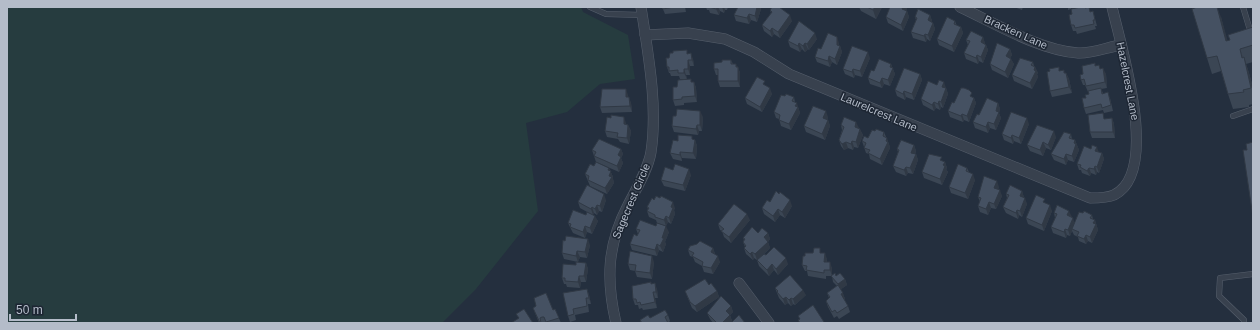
<svg xmlns="http://www.w3.org/2000/svg" width="1260" height="330" font-family="Arial,sans-serif">
  <rect width="100%" height="100%" fill="#242f3e"/>
  <path fill="#263c3f" d="M7 7H581L583 12 628 35 635 79 600 84 567 112 526 123 538 211 476 289 442 323H7Z"/>
  <g fill="none" stroke-linecap="round" stroke-linejoin="round">
    <defs>
      <g id="lane">
        <path d="M590 7 606 14 642 15"/>
        <path d="M1243 7 1253 40"/>
        <path d="M1233 116 1253 109"/>
        <path d="M1244 323V320L1219 296 1220 278 1253 274"/>
      </g>
      <g id="street">
        <path d="M960 7C996 24 1039 50 1078 53 1091 54 1108 47 1121 45"/>
        <path d="M645 35 688 33 725 39 754 52 789 74 1090 198C1098 198 1107 198 1114 195 1161 172 1121 47 1112 7"/>
        <path d="M739 283 769 323"/>
        <path d="M616 323C606 280 607 245 628 205 636 189 648 170 651 152 658 105 648 54 641 7"/>
      </g>
    </defs>
    <use href="#lane" stroke="#565f6c" stroke-width="6"/>
    <use href="#street" stroke="#565f6c" stroke-width="11"/>
    <use href="#lane" stroke="#38414e" stroke-width="5"/>
    <use href="#street" stroke="#38414e" stroke-width="10"/>
  </g>
  <g fill="#3b4654">
    <path d="M660 7H687H685L686 12 665 14 662 7Z"/>
    <path d="M706 7H728L727 10H725L724 13 720 11 719 15 710 13 709 10H707Z"/>
    <path d="M738 7H760L761 9 757 22 751 20 749 24 736 21 734 15Z"/>
    <path d="M859 7H882L876 19 861 11Z"/>
    <path d="M890 7H907L906 11H907L909 17 903 31 888 23 886 17 890 8Z"/>
    <path d="M1014 7H1023L1022 10Z"/>
    <path d="M1065 7H1071V9L1068 10V7L1065 8Z"/>
    <path d="M1086 8 1090 12 1093 11 1097 26H1095L1096 29 1077 34 1076 31H1073L1071 25 1072 14Z"/>
    <path d="M770 10 792 21 780 38 774 34 772 37 764 31 762 25 771 13Z"/>
    <path d="M930 15 932 21 931 22 933 23 935 29 930 41 927 39 926 42 913 38 911 32 916 20 915 17Z"/>
    <path d="M1221 17 1227 41 1253 27V62L1246 64 1249 73 1253 88V104L1249 105V107L1233 109 1228 94 1221 71 1212 74 1207 58Z"/>
    <path d="M955 21 957 26 961 27 963 33 954 52 939 45 937 39Z"/>
    <path d="M983 37 985 44 986 45 988 50 983 63 979 61 978 64 966 59 964 53 968 45 966 40Z"/>
    <path d="M817 39 809 50 808 49 805 52 802 49 800 52 790 47 788 41Z"/>
    <path d="M839 43V46H840L842 52 837 65 832 62 830 67 817 62 815 57 821 49Z"/>
    <path d="M1010 49 1012 55 1010 58 1014 64 1008 78 992 70 990 64Z"/>
    <path d="M688 54 693 59 694 66H690V75H686L687 79H680L679 76H671L670 73H669L667 67 669 58Z"/>
    <path d="M870 58 862 77 855 75 854 78 845 74 843 69Z"/>
    <path d="M731 60 733 64 738 67 740 73V87H720L718 81V75H716L714 69Z"/>
    <path d="M1033 62 1034 66 1035 67 1038 73 1037 74 1038 77 1032 89 1014 81 1012 75Z"/>
    <path d="M891 64 895 74 890 86 884 84 882 88 870 84 868 78 874 71Z"/>
    <path d="M1096 66 1100 69 1106 74 1107 88 1101 89 1103 93 1110 98 1113 111 1104 113 1103 110 1086 114 1084 108 1086 98 1089 94 1085 85H1083L1081 80 1083 74Z"/>
    <path d="M1060 71 1065 73H1066L1069 79 1072 93 1052 97 1050 91Z"/>
    <path d="M920 74 922 80 914 100 906 97 905 100 897 96 895 90Z"/>
    <path d="M692 82H694L696 88 697 102 684 103V105L675 106 673 100 677 87Z"/>
    <path d="M767 86 772 94 762 112 747 104 745 98Z"/>
    <path d="M946 88 948 94 943 108 941 107 940 110 936 108 934 111 923 105 921 99Z"/>
    <path d="M628 95V97L631 103 632 112 602 113 600 107Z"/>
    <path d="M785 96 794 97 795 102 799 109V110L800 113 791 130 781 126 779 119 776 118 774 112Z"/>
    <path d="M973 97 974 98 976 103 969 122 964 120 963 122 950 117 948 111 954 103Z"/>
    <path d="M998 103 1000 109 999 113 1001 118 996 130 990 128 988 133 975 128 973 122 979 115Z"/>
    <path d="M676 116 703 117 702 131H699L698 135 674 132 672 126Z"/>
    <path d="M828 117 827 120H828L830 126 825 140 806 132 804 126Z"/>
    <path d="M1112 118 1114 124 1115 138H1092L1090 132Z"/>
    <path d="M626 123V124L628 125 631 131 629 144 620 142 618 139 607 137 605 131Z"/>
    <path d="M1029 124 1021 144 1014 141 1013 144 1004 140 1002 134Z"/>
    <path d="M841 125 859 128 863 135 858 148 854 147 853 150 848 148 844 150 841 146 839 140 842 130Z"/>
    <path d="M875 131 884 132 889 144 890 148 882 165 870 159 869 154 866 153 862 141 868 138Z"/>
    <path d="M1071 134 1072 139 1075 140 1079 150 1074 162 1068 160 1066 165 1054 160 1051 154Z"/>
    <path d="M1056 137 1051 150 1046 148 1043 156 1030 151 1027 145Z"/>
    <path d="M693 139 695 140 697 146 696 159 682 158V161L673 159 670 153 678 141Z"/>
    <path d="M914 145 916 151 915 154H916L918 160 913 174 908 173 906 176 896 172 893 166 898 152 897 149Z"/>
    <path d="M621 149 623 154 621 158 623 163 619 172 596 162 592 150Z"/>
    <path d="M1099 152 1102 153 1104 159 1099 173 1097 172 1096 175 1091 173 1090 176 1082 173 1081 170H1079L1077 164Z"/>
    <path d="M943 161 945 162 947 168 946 169 948 172 942 185 924 178 922 172Z"/>
    <path d="M594 166 609 168 613 177V179L614 183 607 194 590 186 585 174Z"/>
    <path d="M967 168 969 172 975 180 968 199 951 193 949 187Z"/>
    <path d="M673 170 691 175 685 191 664 186 661 180Z"/>
    <path d="M999 187 998 189 1002 196 996 209 991 208 988 215 980 212 978 206 980 202 978 197Z"/>
    <path d="M1022 191 1024 198 1027 204 1022 217 1019 215 1018 219 1006 213 1003 207 1007 198 1006 194Z"/>
    <path d="M606 200 602 212 599 211 597 215 594 213 593 215 598 221 592 234 587 232 585 238 573 233 568 223 589 213 580 208 578 202Z"/>
    <path d="M770 202 792 206 785 218 780 215 775 222 764 214 762 208Z"/>
    <path d="M1046 204 1052 211 1044 231 1028 224 1026 218Z"/>
    <path d="M647 207 675 208 674 210 675 214 671 224 668 222 666 226 657 223 656 220 649 217 647 211 648 209Z"/>
    <path d="M1054 213 1072 217H1071L1074 223 1083 213 1092 215 1093 219 1095 220 1098 230 1092 243 1088 241 1086 244 1079 241 1078 237 1074 235 1072 231 1070 236 1067 235 1066 238 1053 233 1051 227 1055 218Z"/>
    <path d="M750 220 731 243 724 237 722 231 720 230 718 224Z"/>
    <path d="M636 229 669 232 665 242 666 244 663 252 659 250 657 256 632 250 630 244 637 236 638 234Z"/>
    <path d="M758 233H768L770 239 768 242 770 248 764 254 766 255 788 264 778 275 774 270 769 276 759 266 757 260 754 258 753 260 746 254 744 248 745 247 743 242 744 240 743 238Z"/>
    <path d="M565 241 590 245 587 258 580 257 578 262 564 259 562 253Z"/>
    <path d="M713 248 715 254V255L720 262 713 274 704 272 702 266 695 262 693 257 690 256 688 250Z"/>
    <path d="M822 253 827 259V262L832 268V275L836 276 845 279 847 285 841 289 845 299H844L848 306 850 312 839 319 837 316 834 318 828 307 826 301 829 298 827 293 837 286 833 282 832 276H826V279L808 276 807 271H805L802 265Z"/>
    <path d="M654 262 652 279 637 277 635 271 630 270 628 264Z"/>
    <path d="M586 263 588 269 586 282H581L580 288 567 287 566 284H564L562 278 576 265Z"/>
    <path d="M652 284 657 289 658 298H655L657 308 643 310 642 308 639 309 638 305H635L633 299Z"/>
    <path d="M709 285 717 291 719 297 697 312 692 308 685 291Z"/>
    <path d="M775 288 806 295 795 305 793 304 791 306 788 303 785 305 779 298Z"/>
    <path d="M587 289 589 295 591 304H588L589 312 575 315 576 320 570 322 568 316Z"/>
    <path d="M731 306 733 312 730 315 732 321 730 323H713L710 319 707 313Z"/>
    <path d="M533 308 553 310 555 309 561 323H539Z"/>
    <path d="M668 315 670 321 668 323H641L640 320Z"/>
  </g>
  <g fill="#303945">
    <path d="M717 7H718L720 11 719 15 716 9Z"/>
    <path d="M722 7H724L725 10 724 13Z"/>
    <path d="M757 7H760L761 9 757 22 755 16Z"/>
    <path d="M875 7H882L876 19 873 10Z"/>
    <path d="M903 7H907V8L904 15 902 9Z"/>
    <path d="M1217 7 1221 17 1232 56 1226 41Z"/>
    <path d="M907 11 909 17 903 31 901 25Z"/>
    <path d="M749 14 751 20 749 24 747 18Z"/>
    <path d="M790 15 792 21 780 38 778 32Z"/>
    <path d="M930 15 932 21 930 26 928 20Z"/>
    <path d="M933 23 935 29 930 41 928 35Z"/>
    <path d="M961 27 963 33 954 52 952 46Z"/>
    <path d="M772 28 774 34 772 37 770 31Z"/>
    <path d="M815 33 817 39 809 50 807 44Z"/>
    <path d="M925 34 927 39 926 42 924 36Z"/>
    <path d="M837 37 839 43V49L840 46 842 52 837 65 835 59Z"/>
    <path d="M983 37 985 43 983 48 981 42Z"/>
    <path d="M799 43 802 49 800 52 798 46Z"/>
    <path d="M805 43 808 49 805 52 803 46Z"/>
    <path d="M986 45 988 50 983 63 981 57Z"/>
    <path d="M1010 49 1012 55 1008 62 1006 56Z"/>
    <path d="M1240 49 1245 64 1244 57 1249 73 1253 88V92Z"/>
    <path d="M868 52 870 58 862 77 860 71Z"/>
    <path d="M691 53 693 59 694 66 692 60Z"/>
    <path d="M977 55 979 61 978 64 976 58Z"/>
    <path d="M829 56 832 62 830 67 828 61Z"/>
    <path d="M1011 59 1014 64 1008 78 1005 72Z"/>
    <path d="M688 60 690 66V75L688 69Z"/>
    <path d="M736 64 738 69V67L740 73V87L738 81Z"/>
    <path d="M891 64 895 74 890 86 888 80 890 67Z"/>
    <path d="M1035 67 1038 73 1037 74 1038 77 1032 89 1030 83Z"/>
    <path d="M1103 68 1106 74 1107 88 1105 82Z"/>
    <path d="M684 69 686 75 687 79 684 73Z"/>
    <path d="M853 69 855 75 854 78 852 72Z"/>
    <path d="M1066 73 1069 79 1072 93 1069 87Z"/>
    <path d="M920 74 922 80 914 100 912 94Z"/>
    <path d="M882 78 884 84 882 88 880 83Z"/>
    <path d="M694 82 696 88 697 102 695 96Z"/>
    <path d="M944 82 946 88 942 87Z"/>
    <path d="M770 88 772 94 762 112 760 107Z"/>
    <path d="M946 88 948 94 943 108 941 102Z"/>
    <path d="M626 89 628 95V103L626 97Z"/>
    <path d="M904 91 906 97 905 100 903 94Z"/>
    <path d="M629 97 631 103 632 112 630 106Z"/>
    <path d="M974 98 976 103 969 122 967 116Z"/>
    <path d="M939 101 941 107 940 110 938 104Z"/>
    <path d="M934 102 936 108 934 111 932 105Z"/>
    <path d="M797 103 800 113 791 130 789 124Z"/>
    <path d="M998 103 1000 109 999 113 1001 118 996 130 994 124Z"/>
    <path d="M700 111 703 117 702 131 700 125Z"/>
    <path d="M826 111 828 117 825 124 823 118Z"/>
    <path d="M962 114 964 120 963 122 961 116Z"/>
    <path d="M624 117 626 123V130L624 124Z"/>
    <path d="M1027 118 1029 124 1021 144 1019 138Z"/>
    <path d="M1112 118 1114 124 1115 138 1113 132Z"/>
    <path d="M828 120 830 126 825 140 822 134Z"/>
    <path d="M856 122 859 128 857 133 855 127Z"/>
    <path d="M988 122 990 128 988 133 986 127Z"/>
    <path d="M628 125 631 131 629 144 627 138Z"/>
    <path d="M697 125 699 131 698 135 696 129Z"/>
    <path d="M860 129 863 135 858 148 856 142Z"/>
    <path d="M1054 131 1056 137 1051 150 1048 145Z"/>
    <path d="M1012 135 1014 141 1013 144 1011 138Z"/>
    <path d="M887 138 890 148 882 165 880 159Z"/>
    <path d="M695 140 697 146 696 159 693 153Z"/>
    <path d="M1075 140 1079 150 1074 162 1072 156 1074 143Z"/>
    <path d="M852 141 854 147 853 150 851 144Z"/>
    <path d="M846 142 848 148 844 150 842 144Z"/>
    <path d="M1043 142 1046 148 1043 156 1040 150Z"/>
    <path d="M914 145 916 151 913 159 911 153Z"/>
    <path d="M1097 147 1099 153 1095 151Z"/>
    <path d="M621 149 623 154 621 158 623 163 619 172 617 166 618 155Z"/>
    <path d="M680 152 682 158V161L680 155Z"/>
    <path d="M1102 153 1104 159 1099 173 1097 167Z"/>
    <path d="M916 154 918 160 913 174 910 168Z"/>
    <path d="M1066 154 1068 160 1066 165 1064 159Z"/>
    <path d="M945 162 947 168 946 169 948 172 942 185 940 179 943 165Z"/>
    <path d="M1095 166 1097 172 1096 175 1094 169Z"/>
    <path d="M906 167 908 173 906 176 904 170Z"/>
    <path d="M609 168 613 177V179L614 183 607 194 605 188 608 170Z"/>
    <path d="M1089 168 1091 173 1090 176 1087 171Z"/>
    <path d="M689 169 691 175 685 191 683 185Z"/>
    <path d="M973 174 975 180 968 199 965 193Z"/>
    <path d="M997 181 999 187 997 194 994 188Z"/>
    <path d="M1000 190 1002 196 996 209 994 204Z"/>
    <path d="M1022 191 1024 197 1022 202 1020 196Z"/>
    <path d="M604 194 606 200 602 212 600 206Z"/>
    <path d="M1025 198 1027 204 1022 217 1020 211Z"/>
    <path d="M790 200 792 206 785 218 782 212Z"/>
    <path d="M673 202 675 208 674 210 675 214 671 224 669 218 671 207Z"/>
    <path d="M989 202 991 208 988 215 986 209Z"/>
    <path d="M597 205 599 211 597 215 595 209Z"/>
    <path d="M1050 205 1052 211 1044 231 1042 225Z"/>
    <path d="M592 207 594 213 593 215 591 209Z"/>
    <path d="M778 209 780 215 775 222 773 216Z"/>
    <path d="M1017 210 1019 215 1018 219 1016 213Z"/>
    <path d="M1069 211 1072 217 1070 221 1067 215Z"/>
    <path d="M747 214 750 220 731 243 729 237Z"/>
    <path d="M595 216 598 221 592 234 590 228Z"/>
    <path d="M666 216 668 222 666 226 664 220Z"/>
    <path d="M1073 218 1075 224 1072 229V231L1070 236 1068 230Z"/>
    <path d="M1095 220 1098 230 1092 243 1090 237 1093 223Z"/>
    <path d="M585 226 587 232 585 238 583 232Z"/>
    <path d="M666 226 669 232 665 242 666 244 663 252 660 246 662 238Z"/>
    <path d="M1065 229 1067 235 1066 238 1064 232Z"/>
    <path d="M768 233 770 239 767 243 768 242 770 248 757 260 755 254 764 237Z"/>
    <path d="M1086 235 1088 241 1086 244 1084 239Z"/>
    <path d="M588 239 590 245 587 258 585 252Z"/>
    <path d="M657 244 659 250 657 256 655 250Z"/>
    <path d="M713 248 715 254 713 258 711 252Z"/>
    <path d="M577 251 580 257 578 262 576 256Z"/>
    <path d="M752 252 754 258 753 260 750 254Z"/>
    <path d="M825 253 827 259 826 268 824 262Z"/>
    <path d="M652 256 654 262 652 279 650 273Z"/>
    <path d="M718 256 720 262 713 274 711 268Z"/>
    <path d="M786 258 788 264 778 275 776 269Z"/>
    <path d="M830 262 832 268V276L830 270Z"/>
    <path d="M586 263 588 269 586 282 584 276Z"/>
    <path d="M772 264 774 270 769 276 767 270Z"/>
    <path d="M579 276 581 282 580 288 578 282Z"/>
    <path d="M845 279 847 285 840 290 838 284Z"/>
    <path d="M655 283 657 289 658 298 656 292Z"/>
    <path d="M587 289 589 295 591 304 589 298Z"/>
    <path d="M803 290 806 295 795 305 793 299Z"/>
    <path d="M717 291 719 297 697 312 695 306Z"/>
    <path d="M653 292 655 298 657 308 655 302Z"/>
    <path d="M843 293 845 299 843 300 841 294Z"/>
    <path d="M786 297 788 303 785 305 783 299Z"/>
    <path d="M791 298 793 304 791 306 789 300Z"/>
    <path d="M731 306 733 312 730 315 732 321 730 323H722L726 311Z"/>
  </g>
  <g fill="#455162" stroke="#303945">
    <path d="M662 7H674L663 9Z"/>
    <path d="M709 7H717L716 9Z"/>
    <path d="M738 7H757L755 16 749 14 747 18 734 15Z"/>
    <path d="M772 7H779L790 15 778 32 772 28 770 31 762 25 772 12 770 10Z"/>
    <path d="M867 7H875L873 10Z"/>
    <path d="M890 7H903L902 9 907 11 901 25 886 17Z"/>
    <path d="M1081 7H1085V8L1089 7 1090 12 1093 11 1095 20H1093L1094 24 1075 28 1074 25H1071L1069 15 1072 14 1071 9Z"/>
    <path d="M1197 7H1217L1226 41 1230 40 1228 35 1253 27V45L1240 49 1242 58 1244 57 1251 88 1243 90 1244 92 1228 94 1217 56 1207 58 1192 9Z"/>
    <path d="M918 9 930 15 928 20 933 23 928 35 925 34 924 36 911 32 917 18 915 17Z"/>
    <path d="M947 17 955 21 954 24 961 27 952 46 937 39Z"/>
    <path d="M799 21 815 33 807 44 805 43 803 46 799 43 798 46 788 41Z"/>
    <path d="M971 31 983 37 981 42 986 45 981 57 977 55 976 58 964 53 970 41 966 40Z"/>
    <path d="M828 33 837 37V45L840 46 835 59 829 56 828 61 815 57 818 48 821 49Z"/>
    <path d="M997 43 1010 49 1006 56 1011 59 1005 72 990 64Z"/>
    <path d="M852 46 868 52 860 71 853 69 852 72 843 69Z"/>
    <path d="M687 50V54L691 53 692 60H688V69H684V73H678V70L669 71V67H667L666 58H669L670 53H673V51Z"/>
    <path d="M1020 58 1033 62 1031 65 1035 67 1034 70 1036 71 1030 83 1012 75Z"/>
    <path d="M879 59 891 64 890 67 893 68 888 80 882 78 880 83 868 78 871 70 874 71Z"/>
    <path d="M722 60H731V64H736V67H738V81H718V69H714V63L722 62Z"/>
    <path d="M1095 63V66L1099 65 1100 69 1103 68 1105 82 1086 86 1084 79 1081 80 1080 75 1083 74 1082 66Z"/>
    <path d="M1059 67V71L1064 70V73H1066L1069 87 1050 91 1047 72 1050 71 1049 69Z"/>
    <path d="M904 68 920 74 912 94 904 91 903 94 895 90Z"/>
    <path d="M757 77 765 81 763 84 770 88 760 107 745 98Z"/>
    <path d="M691 79V82H694L695 96 682 97V99L673 100V87H677L678 80Z"/>
    <path d="M939 80 944 82 942 87 946 88 941 102 939 101 938 104 934 102 932 105 921 99 928 81 937 85Z"/>
    <path d="M961 88H964L969 90 972 93 970 96 974 98 967 116 962 114 961 116 948 111 952 102 954 103Z"/>
    <path d="M1101 88 1102 94 1108 92 1111 105 1102 108 1101 104 1084 108 1082 98H1086L1085 95 1089 94 1088 91Z"/>
    <path d="M602 89H626V97H629L630 106 600 107Z"/>
    <path d="M786 94 794 97 792 101 797 103 795 106 798 107 789 124 779 120 780 115 774 112 781 95 785 96Z"/>
    <path d="M987 98 998 103 996 111 999 112 994 124 988 122 986 127 973 122 977 114 979 115Z"/>
    <path d="M813 106 826 111 823 118 828 120 822 134 804 126Z"/>
    <path d="M677 109 700 111V125H697L696 129 672 126 673 116H676Z"/>
    <path d="M1011 112 1027 118 1019 138 1012 135 1011 138 1002 134Z"/>
    <path d="M1103 113 1104 119 1112 118 1113 132H1090L1088 115Z"/>
    <path d="M611 115 624 117V124L628 125 627 138 617 137 618 133 605 131 607 117 611 118Z"/>
    <path d="M844 117 856 122 855 127 860 129 856 142 852 141 851 144 846 142 842 144 839 140 844 127 841 125Z"/>
    <path d="M1037 125 1054 131 1048 145 1043 142 1040 150 1027 145Z"/>
    <path d="M876 129 884 132 883 136 887 138 886 141 888 142 880 159 868 153 870 150 864 148 866 143 862 141 864 136 868 138 872 130 875 131Z"/>
    <path d="M1064 132 1071 134 1069 138 1075 140 1074 143 1076 144 1072 156 1066 154 1064 159 1051 154Z"/>
    <path d="M678 135 692 136V139L695 140 693 153 680 152V155L670 153 673 140 678 141Z"/>
    <path d="M599 139 621 149 618 155 621 157 617 166 594 156 596 152 592 150Z"/>
    <path d="M901 140 914 145 911 153 916 154 910 168 906 167 904 170 893 166 899 150 897 149Z"/>
    <path d="M1253 142V217L1243 150H1247L1246 144Z"/>
    <path d="M1092 145 1097 147 1095 151 1102 153 1097 167 1095 166 1094 169 1089 168 1087 171 1080 167 1081 165 1077 164 1084 146 1091 149Z"/>
    <path d="M929 154 942 157 940 160 945 162 943 165 945 166 940 179 922 172Z"/>
    <path d="M596 162 609 168 608 170 611 171 609 176 612 177 605 188 588 180 589 176 585 174 590 164 594 166Z"/>
    <path d="M675 164 689 169 683 185 661 180 665 167 673 170Z"/>
    <path d="M958 164 967 168 966 171 973 174 965 193 949 187Z"/>
    <path d="M984 176 997 181 994 188 1000 190 994 204 989 202 986 209 978 206 981 198 978 197Z"/>
    <path d="M587 185 604 194 600 206 597 205 595 209 592 207 591 209 578 202Z"/>
    <path d="M1010 185 1022 191 1020 196 1025 198 1020 211 1017 210 1016 213 1003 207 1009 195 1006 194Z"/>
    <path d="M776 191 779 194 780 192 790 200 782 212 778 209 773 216 762 208 767 200 770 202Z"/>
    <path d="M1036 195 1045 199 1043 202 1050 205 1042 225 1026 218Z"/>
    <path d="M656 196 660 198 661 196 673 202 671 207 673 208 669 218 666 216 664 220 655 217V215L647 211 649 208 647 207 652 198 654 200Z"/>
    <path d="M734 204 747 214 729 237 721 231 724 229 718 224Z"/>
    <path d="M1057 205 1069 211 1067 215 1073 218 1068 230 1065 229 1064 232 1051 227 1057 214 1054 213Z"/>
    <path d="M573 210 586 215 587 212 595 216 590 228 585 226 583 232 570 227 571 224 568 223Z"/>
    <path d="M1084 211 1092 215 1090 218 1095 220 1093 223 1096 224 1090 237 1086 235 1084 239 1077 236 1079 232 1072 229 1079 212 1083 213Z"/>
    <path d="M640 220 656 226 657 223 666 226 662 238H664L660 246 657 244 655 250 630 244 634 234 637 236 640 230 636 229Z"/>
    <path d="M752 227 758 233 762 228 768 233 764 237 768 242 755 254 752 252 750 254 744 248 746 246 743 242 745 239 743 238Z"/>
    <path d="M566 236 588 239 585 252 577 251 576 256 562 253 563 240 565 241Z"/>
    <path d="M700 241 713 248 711 252 718 256 711 268 702 266 703 262 692 256 694 253 688 250 690 246 697 244Z"/>
    <path d="M774 247 786 258 776 269 772 264 767 270 757 260 764 254 766 255Z"/>
    <path d="M814 248H820V253H825L824 262H830V270H824V273L806 270 807 266 802 265 803 256H805V253H813Z"/>
    <path d="M630 251 652 256 650 273 635 271 636 265 628 264Z"/>
    <path d="M576 262 586 263 584 276H579L578 282 565 281V278H562L563 264 576 265Z"/>
    <path d="M835 273 836 276 840 273 845 279 838 284 831 276Z"/>
    <path d="M790 275 803 290 793 299 791 298 789 300 786 297 783 299 777 292 778 291 775 288Z"/>
    <path d="M705 279 709 285 711 283 717 291 695 306 690 302 685 291Z"/>
    <path d="M651 282V284L655 283 656 292H653L655 302 641 305 640 302 637 303 636 299H633L632 286Z"/>
    <path d="M838 285 843 293 841 294 848 306 837 313 835 310 832 312 826 301 830 297 827 293Z"/>
    <path d="M587 289 589 298H586L587 306 573 309 574 314 568 316 563 293Z"/>
    <path d="M546 293 553 310 555 309 559 318 546 322 544 317H542L540 318 541 323H540L533 308 536 306 534 298Z"/>
    <path d="M721 296 731 306 726 311 730 315 722 323H717L707 313Z"/>
    <path d="M813 305 824 322 823 323H800L798 320 800 319 798 316Z"/>
    <path d="M524 309 533 323H511L519 318 516 314Z"/>
    <path d="M665 310 668 315 665 317 668 323H642L640 320 648 315 650 318Z"/>
    <path d="M739 315 745 323H733L732 322Z"/>
  </g>
  <g text-anchor="middle" stroke-width="3" stroke-linejoin="round" paint-order="stroke">
    <g font-size="11" fill="#b4bcc9" stroke="#1d2633">
      <text transform="translate(1016 32) rotate(24)" y="4">Bracken Lane</text>
      <text transform="translate(1128 81) rotate(79)" y="4">Hazelcrest Lane</text>
      <text transform="translate(879 112) rotate(23)" y="4">Laurelcrest Lane</text>
      <text transform="translate(631 201) rotate(-67)" y="4">Sagecrest Circle</text>
    </g>
  </g>
  <rect width="1260" height="330" fill="none" stroke="#b4bcc9" stroke-width="16"/>
  <path d="M10 314v6h66v-6" fill="none" stroke="#b4bcc9" stroke-width="2"/>
  <text x="16" y="314" font-size="12" fill="#b4bcc9" stroke="#1d2633" stroke-width="3" paint-order="stroke">50 m</text>
</svg>
